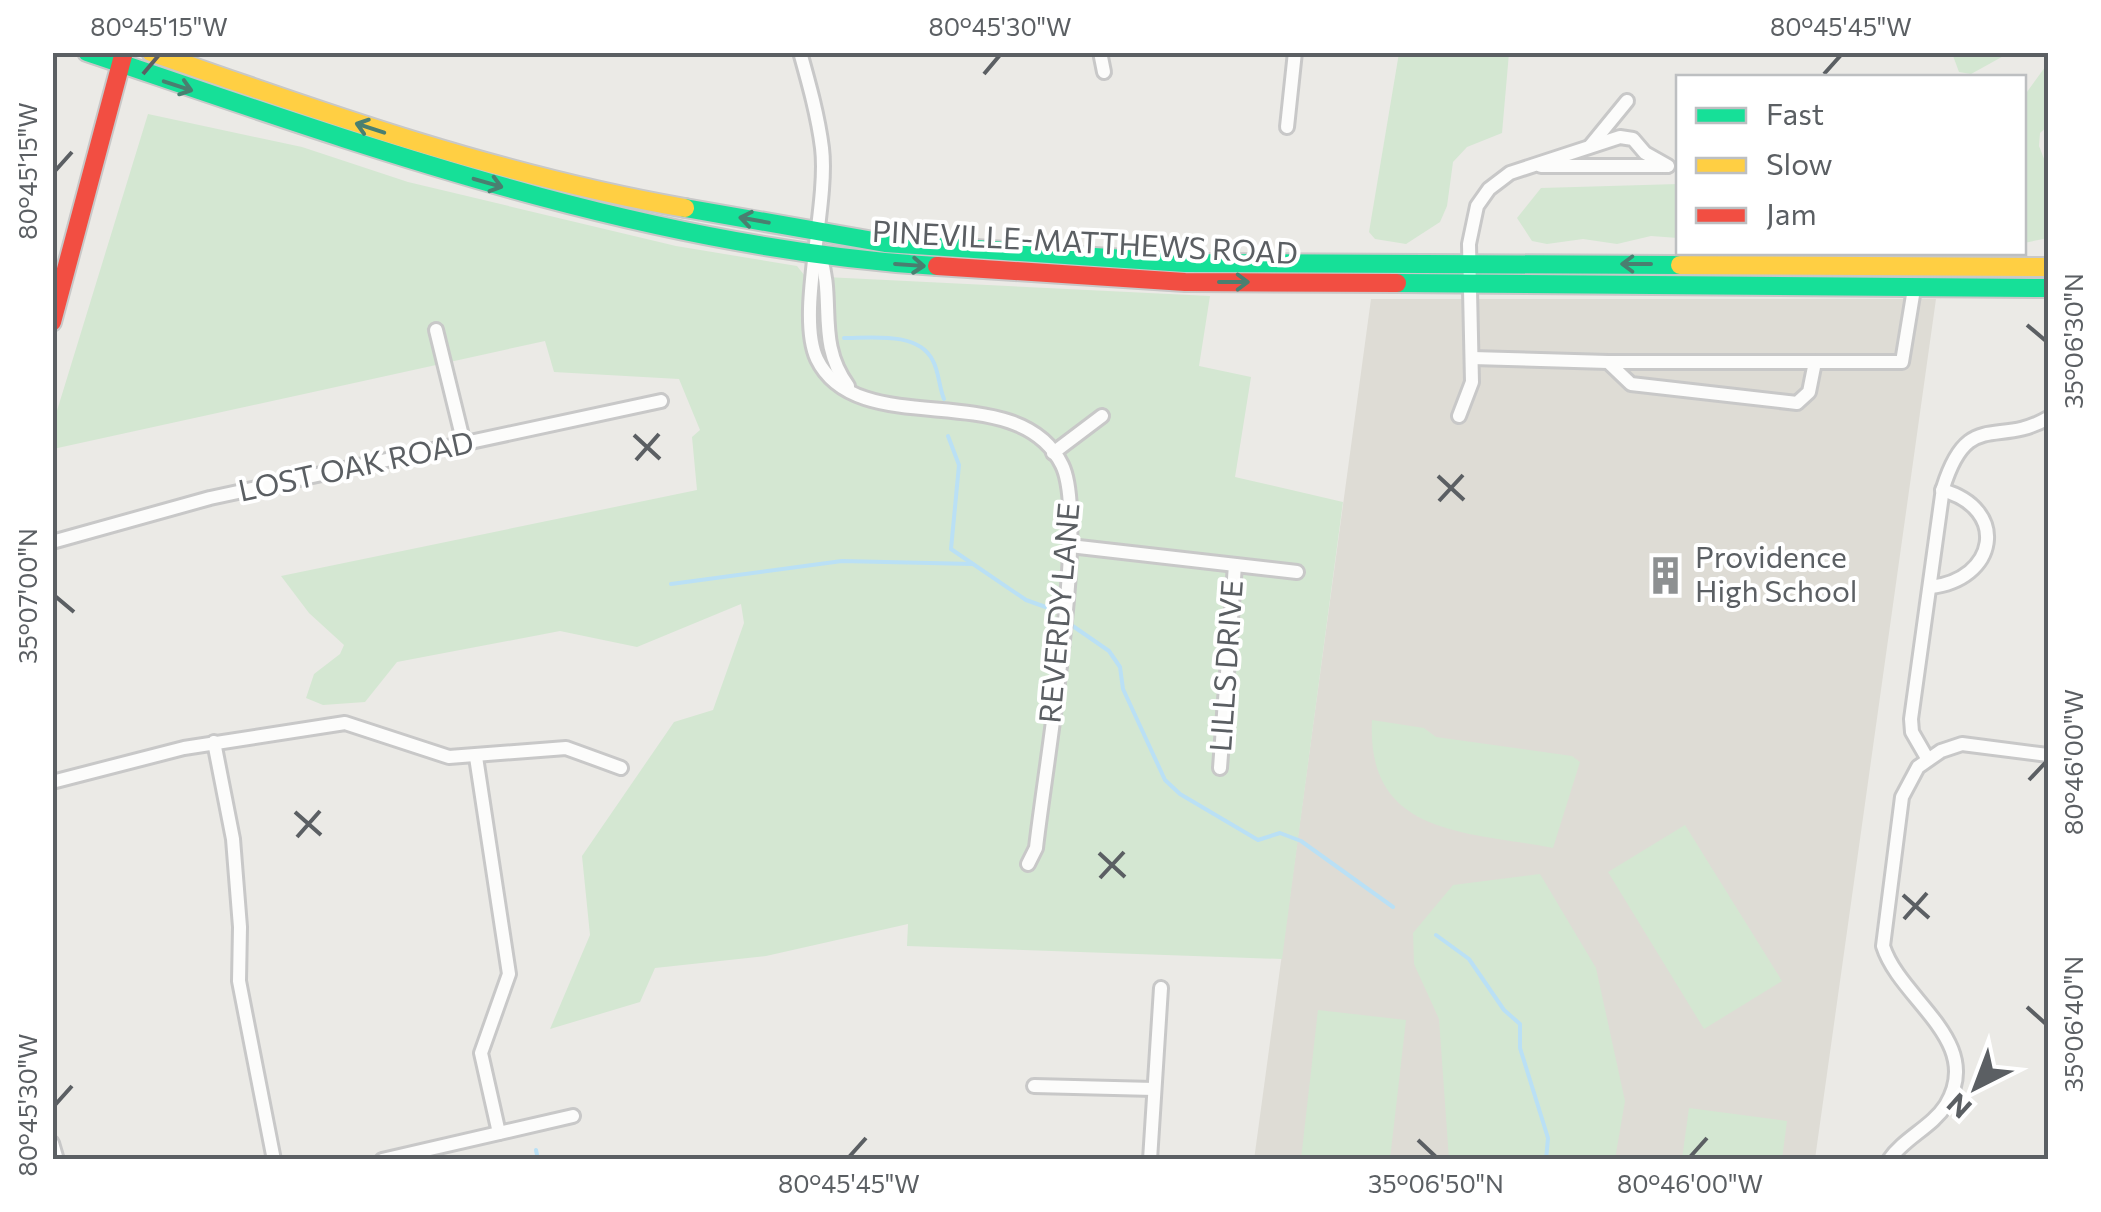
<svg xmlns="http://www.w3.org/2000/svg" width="2101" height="1212" font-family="Commissioner,sans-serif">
  <rect width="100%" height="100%" fill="#ebeae6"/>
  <path fill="#dedcd5" d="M1371 299H1936L1815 1159 1254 1160Z"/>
  <g fill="#d4e7d2">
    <path d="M1399 53H1509L1502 133 1467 147 1453 162 1447 206 1440 222 1406 244 1375 239 1369 232Z"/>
    <path d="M1952 53V52L2009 53 1971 74 1959 72Z"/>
    <path d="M2048 63V126L2040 133 2039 146 2048 169V238L2024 243V96Z"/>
    <path d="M148 114 302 147 408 182 676 246 797 266 805 276 1210 296 1199 366 1251 377 1235 477 1343 502 1282 959 907 946 908 924 766 956 655 968 640 1002 550 1029 590 935 582 856 674 722 713 710 744 623 741 604 637 647 560 631 397 662 365 702 323 705 306 698 314 674 340 654 344 645 309 613 281 576 697 490 692 437 700 430 679 379 554 372 545 341 53 449 52 427Z"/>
    <path d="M1678 184V238L1651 236 1617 244 1583 239 1547 244 1532 241 1517 218 1541 188Z"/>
    <path d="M1372 720 1424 728 1436 737 1572 756 1580 762 1553 848C1467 831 1366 837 1372 720Z"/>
    <path d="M1685 825 1782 981 1704 1029 1608 872Z"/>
    <path d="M1540 874 1596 968 1625 1101 1615 1159H1449L1439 1019 1414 964 1413 933 1453 885Z"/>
    <path d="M1318 1010 1406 1020 1390 1159H1301Z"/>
    <path d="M1689 1108 1787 1121 1782 1159H1682Z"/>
  </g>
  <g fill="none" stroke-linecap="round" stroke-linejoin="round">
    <g stroke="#bae0f5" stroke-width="4">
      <path d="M844 338C870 338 919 331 933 361 939 372 939 387 944 399"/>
      <path d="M948 436 959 465 951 549 1026 600 1054 610"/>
      <path d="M671 584 842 561 973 564"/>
      <path d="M1067 622 1109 651 1120 667 1123 689 1165 780 1180 794 1258 840 1280 833 1301 841 1393 907"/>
      <path d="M1436 935 1469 959 1504 1010 1520 1024V1048L1548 1138 1546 1160"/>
      <path d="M536 1150 538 1160"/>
    </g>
    <defs>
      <g id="street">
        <path d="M800 52C809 84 818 116 822 148 829 205 796 314 817 359 858 444 1018 374 1062 465 1089 519 1044 773 1036 848L1028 864"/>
        <path d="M1100 52 1104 72"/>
        <path d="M1287 127 1295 52"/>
        <path d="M1591 145 1627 101"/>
        <path d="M1541 166H1666"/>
        <path d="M819 253C836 299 815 341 848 386"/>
        <path d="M436 330 464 444"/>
        <path d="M1472 358 1608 362 1631 384 1797 403 1809 392 1815 362H1902L1914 289"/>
        <path d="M1608 362H1815"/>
        <path d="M1459 416 1472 382 1469 244 1477 206 1489 189 1510 173 1620 137 1633 139 1645 153 1668 166"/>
        <path d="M1053 453 1102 416"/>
        <path d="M52 542 210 498 661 401"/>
        <path d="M1070 546 1297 572"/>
        <path d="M1930 587C1997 580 2010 509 1942 490"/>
        <path d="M214 742 233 839 240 927 239 981 274 1160"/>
        <path d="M476 757 509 974 481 1053 499 1133"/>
        <path d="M1927 758 1912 732 1911 719 1943 488C1968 408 1997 448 2048 418"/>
        <path d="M1220 768 1235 565"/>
        <path d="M52 782 184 748 345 723 449 757 566 748 621 768"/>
        <path d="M1034 1086 1154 1089"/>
        <path d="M52 1143 57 1160"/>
        <path d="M382 1160 573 1116"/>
        <path d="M1150 1160 1161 988"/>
        <path d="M1889 1160C1904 1138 1932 1127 1946 1105 1985 1041 1900 1000 1883 946L1902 797 1918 767 1941 751 1962 744 2048 755"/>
      </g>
      <g id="fast">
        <path d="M87 52C362 145 644 248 937 266"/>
        <path d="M685 208 885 243 1185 263 1680 265"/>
        <path d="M1397 283 2048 288"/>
      </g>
      <g id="slow">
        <path d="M151 52C326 114 502 176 685 208"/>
        <path d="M1680 265 2048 267"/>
      </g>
      <g id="jam">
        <path d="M937 266 1185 282 1397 283"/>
        <path d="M52 322 124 52"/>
      </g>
    </defs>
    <use href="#street" stroke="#c8c8c8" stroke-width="18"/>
    <use href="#fast" stroke="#c8c8c8" stroke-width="22"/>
    <use href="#slow" stroke="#c8c8c8" stroke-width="22"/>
    <use href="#jam" stroke="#c8c8c8" stroke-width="22"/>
    <use href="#street" stroke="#fcfcfb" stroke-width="12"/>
    <use href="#fast" stroke="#16e098" stroke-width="18"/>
    <use href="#slow" stroke="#ffcf43" stroke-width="18"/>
    <use href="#jam" stroke="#f24e42" stroke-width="18"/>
  </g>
  <defs><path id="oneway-shaft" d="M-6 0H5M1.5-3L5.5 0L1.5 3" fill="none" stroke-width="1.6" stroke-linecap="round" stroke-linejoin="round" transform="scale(2.5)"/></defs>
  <g stroke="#4a7f70">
    <use href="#oneway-shaft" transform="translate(178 86) rotate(18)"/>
    <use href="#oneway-shaft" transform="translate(370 128) rotate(-162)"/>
    <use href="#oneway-shaft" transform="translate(488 183) rotate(16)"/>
    <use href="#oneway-shaft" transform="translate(754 220) rotate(-170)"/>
    <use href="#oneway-shaft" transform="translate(1636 264) rotate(-180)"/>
    <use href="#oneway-shaft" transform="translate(910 265) rotate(4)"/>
    <use href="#oneway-shaft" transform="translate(1234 282)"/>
  </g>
  <path fill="none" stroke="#5b5f63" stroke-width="4" d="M143 74 159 55M984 74 1000 55M1824 74 1841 55M55 171 72 152M2027 325 2046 341M634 435 660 459M636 460 659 434M1438 476 1464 500M1439 501 1463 475M55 596 74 612M2029 780 2046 762M295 812 321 835M297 837 320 811M1099 853 1125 877M1100 878 1124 852M1903 895 1929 918M1904 919 1927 893M2027 1007 2046 1024M55 1105 72 1086M1418 1140 1436 1157M849 1157 866 1138M1690 1157 1707 1138"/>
  <defs>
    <symbol id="building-bare" viewBox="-9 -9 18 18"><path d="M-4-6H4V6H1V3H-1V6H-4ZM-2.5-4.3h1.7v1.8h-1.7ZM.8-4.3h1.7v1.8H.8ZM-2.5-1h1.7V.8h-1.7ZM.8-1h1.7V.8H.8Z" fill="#8d9091" stroke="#fff" stroke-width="2.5" paint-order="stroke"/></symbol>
  </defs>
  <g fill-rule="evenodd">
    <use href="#building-bare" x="1638" y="548" width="55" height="55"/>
  </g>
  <g text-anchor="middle" stroke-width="8" stroke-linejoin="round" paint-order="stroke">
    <g font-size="30" fill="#5b5f63" stroke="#fff">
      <text transform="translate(1085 243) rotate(3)" y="10">PINEVILLE-MATTHEWS ROAD</text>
      <text transform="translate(356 467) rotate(-12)" y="10">LOST OAK ROAD</text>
      <text transform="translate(1060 613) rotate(-85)" y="10">REVERDY LANE</text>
      <text transform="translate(1227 666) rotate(-86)" y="10">LILLS DRIVE</text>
    </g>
    <g font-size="30" fill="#5b5f63" stroke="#fff" text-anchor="start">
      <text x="1695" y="568">Providence<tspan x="1695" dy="34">High School</tspan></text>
    </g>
  </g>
  <rect width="2101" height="1212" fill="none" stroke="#ffffff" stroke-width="110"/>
  <rect x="1676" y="75" width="350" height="180" fill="#ffffff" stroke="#bdbfc1" stroke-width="2.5"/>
  <rect x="1696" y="108" width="50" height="15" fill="#16e098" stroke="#bdbfc1" stroke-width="2.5"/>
  <text x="1766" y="125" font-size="30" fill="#5b5f63">Fast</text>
  <rect x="1696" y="158" width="50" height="15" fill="#ffcf43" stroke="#bdbfc1" stroke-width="2.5"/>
  <text x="1766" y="175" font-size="30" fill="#5b5f63">Slow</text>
  <rect x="1696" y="208" width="50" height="15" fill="#f24e42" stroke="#bdbfc1" stroke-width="2.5"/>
  <text x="1766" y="225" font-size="30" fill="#5b5f63">Jam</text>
  <g transform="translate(1976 1087) rotate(222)" stroke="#ffffff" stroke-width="8" paint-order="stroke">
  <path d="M0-8L18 38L0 25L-18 38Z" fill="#5b5f63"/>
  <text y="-15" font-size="28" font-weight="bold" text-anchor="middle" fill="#5b5f63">N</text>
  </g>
  <rect x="55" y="55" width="1991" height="1102" fill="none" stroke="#5b5f63" stroke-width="4"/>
  <g font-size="25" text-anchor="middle" fill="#5b5f63">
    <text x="159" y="36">80°45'15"W</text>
    <text x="1000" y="36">80°45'30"W</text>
    <text x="1841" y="36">80°45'45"W</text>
    <text transform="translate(28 171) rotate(-90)" y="9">80°45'15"W</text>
    <text transform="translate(2074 341) rotate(-90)" y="9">35°06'30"N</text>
    <text transform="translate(28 596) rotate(-90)" y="9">35°07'00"N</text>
    <text transform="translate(2074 762) rotate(-90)" y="9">80°46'00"W</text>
    <text transform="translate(2074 1024) rotate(-90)" y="9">35°06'40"N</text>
    <text transform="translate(28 1105) rotate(-90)" y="9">80°45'30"W</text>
    <text x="849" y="1193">80°45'45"W</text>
    <text x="1436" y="1193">35°06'50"N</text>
    <text x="1690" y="1193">80°46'00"W</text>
  </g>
</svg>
